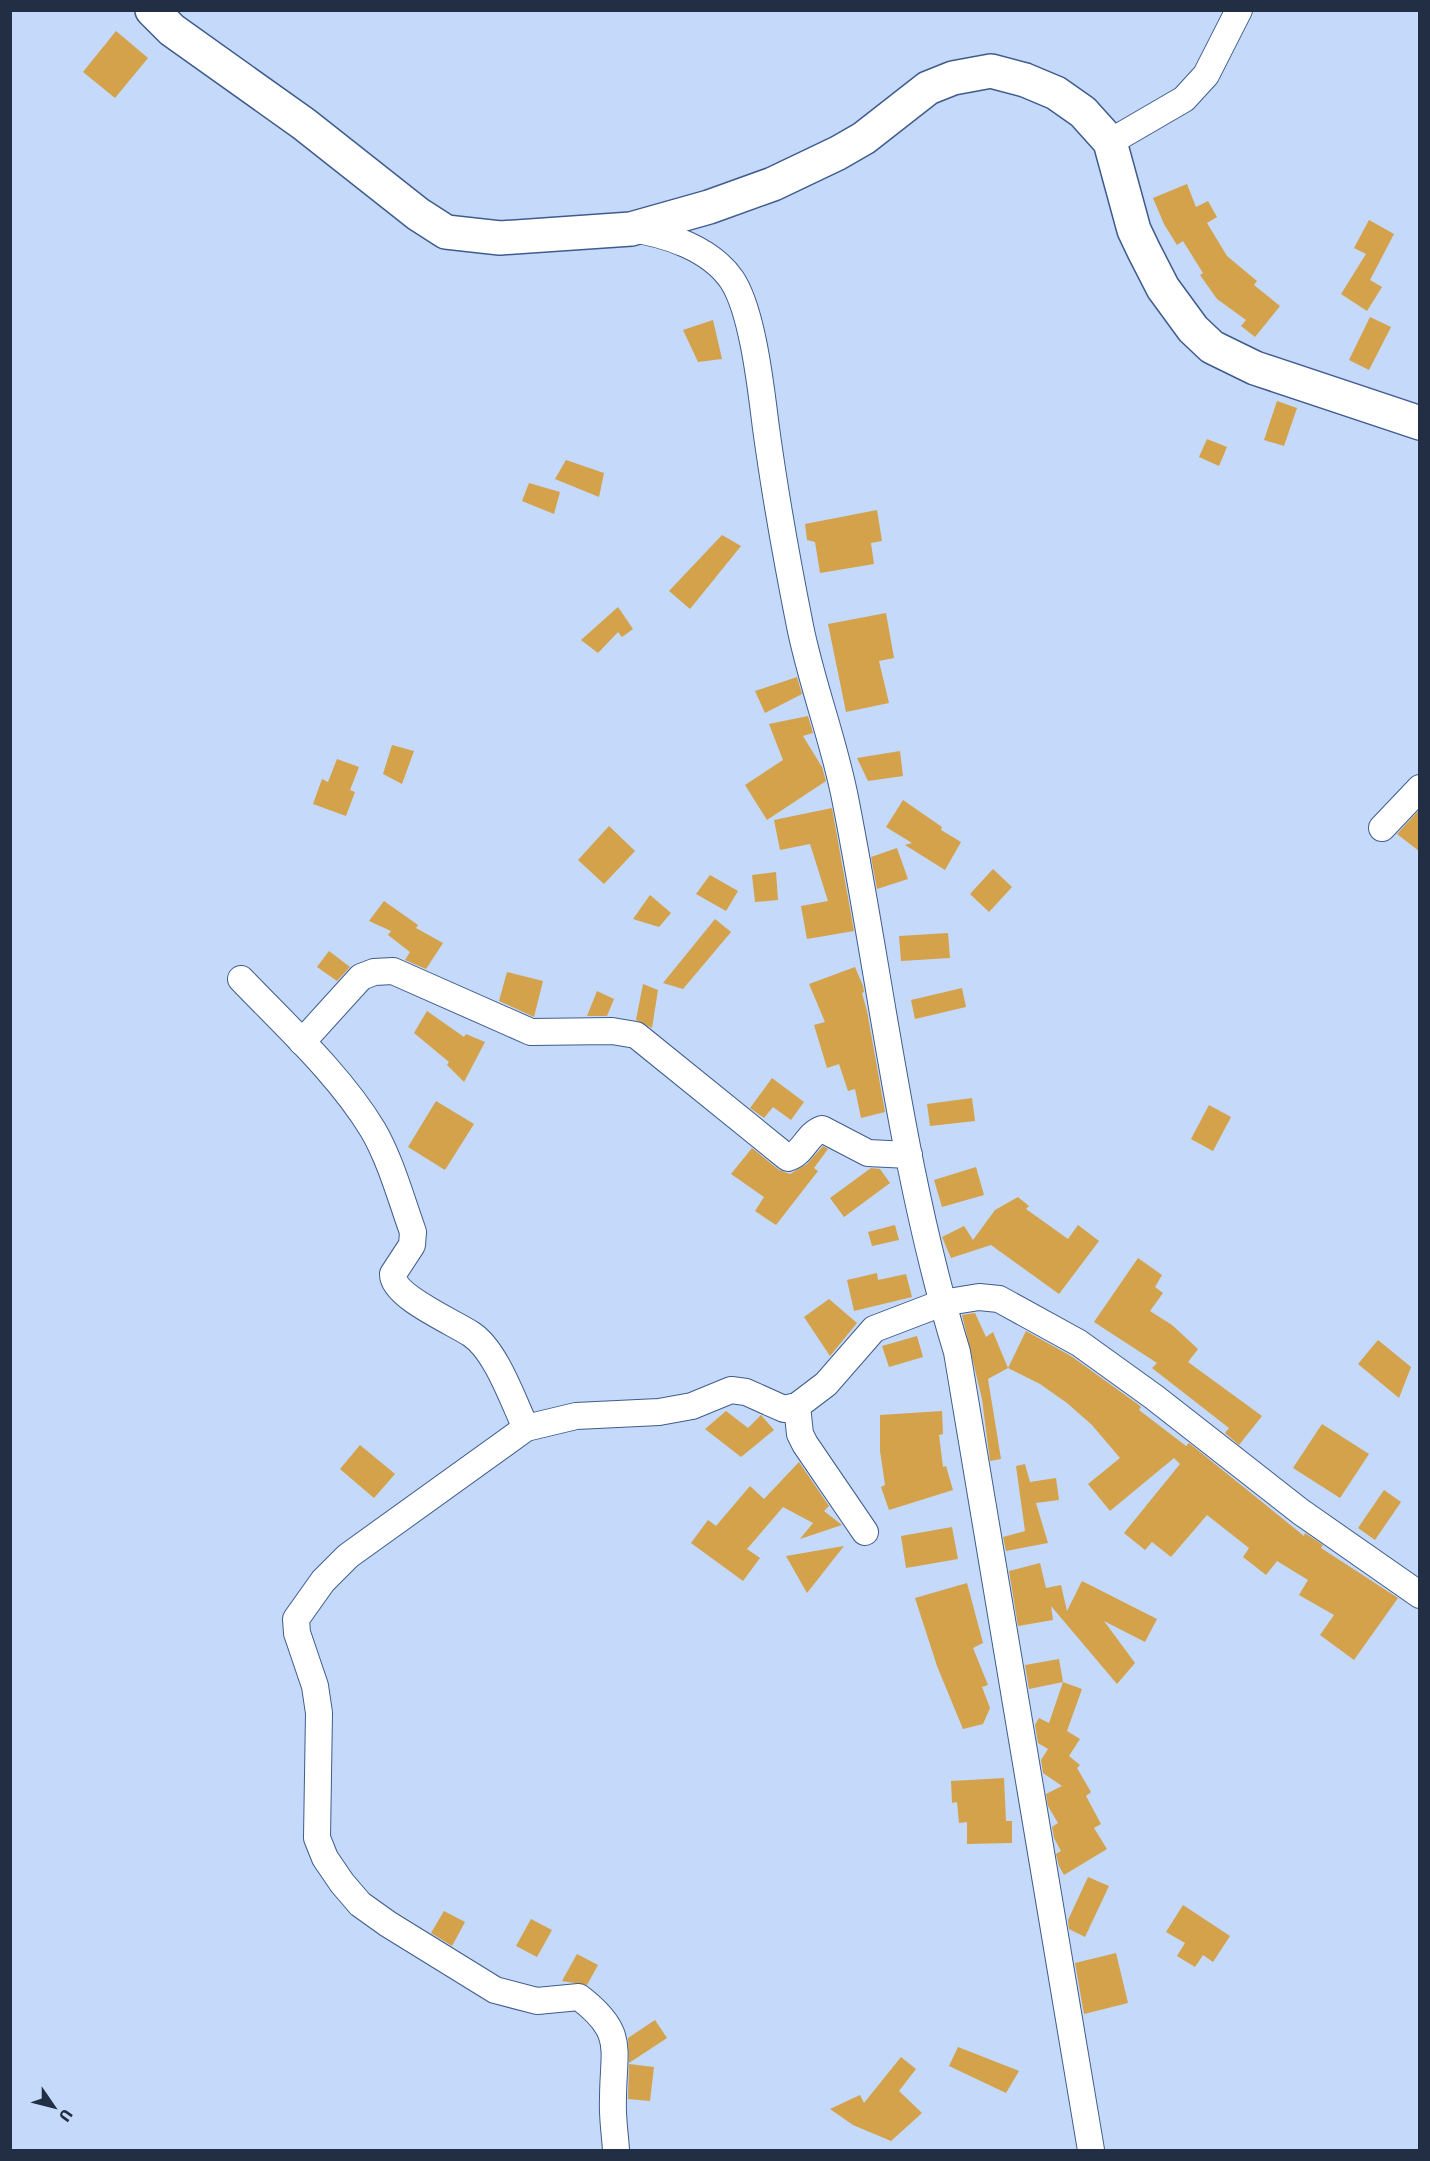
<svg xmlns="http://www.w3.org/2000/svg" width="1430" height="2161" font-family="'Fira Sans',sans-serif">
  <rect width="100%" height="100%" fill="#c5d9fb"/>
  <g fill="#d3a24a">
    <path d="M116 31 148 58 115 98 83 72Z"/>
    <path d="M1187 184 1196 207 1208 201 1217 217 1207 223 1227 256 1257 281 1254 285 1280 306 1255 337 1241 326 1246 320 1217 299 1200 275 1203 273 1183 241 1177 245 1164 224 1153 198Z"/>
    <path d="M1369 220 1394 234 1370 280 1382 287 1367 311 1341 294 1366 254 1354 248Z"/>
    <path d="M1370 317 1391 327 1369 370 1349 360Z"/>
    <path d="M713 320 722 359 698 362 683 330Z"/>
    <path d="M1277 401 1297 408 1284 446 1264 440Z"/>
    <path d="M1207 439 1227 447 1219 466 1199 457Z"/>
    <path d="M566 460 604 473 599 497 555 479Z"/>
    <path d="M529 483 560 492 554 514 522 501Z"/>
    <path d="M877 510 882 541 871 543 874 564 820 573 815 542 807 540 805 524Z"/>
    <path d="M722 535 741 546 690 609 669 591Z"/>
    <path d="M618 607 633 629 622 637 618 632 598 653 581 640Z"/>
    <path d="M886 613 894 658 879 661 889 703 846 712 828 624Z"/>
    <path d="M797 677 802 694 765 713 755 691Z"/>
    <path d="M808 716 813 733 803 736 822 767 826 781 767 820 745 785 783 760 769 724Z"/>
    <path d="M392 745 414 751 402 784 383 774Z"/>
    <path d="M900 751 903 776 868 781 857 758Z"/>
    <path d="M337 759 359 767 350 790 355 792 346 816 313 804 322 779 328 782Z"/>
    <path d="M903 800 942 827 941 830 961 842 945 870 905 845 912 843 886 827Z"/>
    <path d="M832 808 854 931 807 939 801 906 828 901 810 844 780 850 774 820Z"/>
    <path d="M1419 810V851L1397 834Z"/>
    <path d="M609 826 635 851 604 884 578 860Z"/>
    <path d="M897 848 908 879 877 889 871 857Z"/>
    <path d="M993 869 1012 887 989 912 970 894Z"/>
    <path d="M776 872 778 900 755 902 752 875Z"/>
    <path d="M710 875 738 891 726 911 696 894Z"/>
    <path d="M650 895 671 913 659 927 633 919Z"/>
    <path d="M384 901 418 925 416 928 443 943 426 969 405 960 410 952 388 935 391 931 369 921Z"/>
    <path d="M715 919 731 932 683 989 663 983Z"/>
    <path d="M948 933 950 958 901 961 899 936Z"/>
    <path d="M329 951 350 967 337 981 317 967Z"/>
    <path d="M855 967 863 986 864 992 862 993 867 1011 885 1112 861 1118 855 1089 848 1091 839 1064 827 1068 814 1025 825 1022 809 984Z"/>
    <path d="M507 972 543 981 534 1017 499 1001Z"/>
    <path d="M643 984 658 990 652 1028 636 1020Z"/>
    <path d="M962 988 966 1007 915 1019 911 1000Z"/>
    <path d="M597 991 614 999 607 1016H587Z"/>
    <path d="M427 1011 464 1037 466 1034 485 1042 464 1082 447 1065 449 1062 414 1033Z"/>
    <path d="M772 1078 804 1102 791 1120 773 1107 764 1118 750 1108Z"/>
    <path d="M972 1098 975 1121 930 1126 927 1104Z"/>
    <path d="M436 1101 474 1124 445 1170 408 1147Z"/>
    <path d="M1209 1105 1231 1117 1213 1151 1191 1139Z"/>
    <path d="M823 1146 828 1149 814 1168 818 1171 776 1225 755 1211 764 1197 731 1174 752 1148 779 1170 790 1174 807 1164Z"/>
    <path d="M976 1167 984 1195 942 1207 934 1180Z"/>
    <path d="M871 1168 880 1169 890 1183 844 1217 830 1198Z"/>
    <path d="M1018 1197 1029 1206 1026 1209 1068 1239 1078 1225 1099 1241 1059 1294 991 1245 951 1258 942 1237 964 1226 973 1240 995 1210Z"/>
    <path d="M895 1225 899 1240 872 1246 868 1232Z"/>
    <path d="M1138 1258 1162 1275 1155 1287 1163 1293 1150 1311 1172 1325 1198 1349 1188 1362 1262 1416 1239 1445 1225 1433 1229 1428 1152 1368 1157 1363 1094 1322Z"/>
    <path d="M877 1273 878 1280 906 1274 912 1297 854 1311 847 1280Z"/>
    <path d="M829 1299 857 1323 830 1356 804 1317Z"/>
    <path d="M975 1313 986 1337 993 1332 1008 1368 988 1379 1001 1459 990 1461 982 1399 962 1315Z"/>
    <path d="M1026 1331 1071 1356 1139 1405 1141 1407 1139 1410 1186 1446 1189 1443 1304 1536 1305 1533 1323 1545 1321 1548 1398 1598 1354 1660 1320 1635 1334 1615 1299 1595 1308 1580 1277 1561 1266 1575 1243 1557 1249 1548 1207 1515 1171 1557 1152 1542 1145 1550 1124 1533 1180 1464 1174 1458 1110 1511 1088 1484 1120 1458 1092 1425 1067 1403 1040 1384 1008 1368Z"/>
    <path d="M917 1336 923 1357 889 1367 882 1346Z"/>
    <path d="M1378 1340 1411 1367 1399 1398 1358 1364Z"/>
    <path d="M726 1411 748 1428 761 1415 774 1430 741 1457 705 1429Z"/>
    <path d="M942 1411 943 1434 939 1435 943 1467 946 1466 953 1490 889 1510 881 1487 885 1485 880 1451V1415Z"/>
    <path d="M1322 1424 1369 1454 1340 1498 1293 1468Z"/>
    <path d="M360 1445 395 1474 374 1498 340 1469Z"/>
    <path d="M799 1462 829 1506 824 1511 842 1525 800 1539 813 1523 783 1507 747 1549 760 1558 743 1581 691 1543 708 1520 716 1526 750 1486 764 1499Z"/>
    <path d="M1025 1464 1030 1482 1056 1478 1059 1500 1036 1503 1048 1543 1006 1551 1003 1537 1025 1531 1016 1466Z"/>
    <path d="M1384 1490 1401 1502 1375 1540 1358 1528Z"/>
    <path d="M952 1527 958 1559 906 1568 901 1536Z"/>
    <path d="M844 1546 807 1593 786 1556Z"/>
    <path d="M1040 1563 1046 1588 1061 1585 1067 1611 1082 1581 1157 1619 1145 1642 1104 1621 1135 1663 1117 1684 1051 1606 1053 1620 1018 1626 1009 1571Z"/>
    <path d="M967 1583 983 1643 973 1648 988 1685 982 1687 990 1708 983 1724 963 1729 937 1666 915 1598Z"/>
    <path d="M1059 1659 1063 1682 1029 1689 1025 1665Z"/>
    <path d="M1063 1682 1082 1689 1067 1731 1080 1739 1069 1756 1080 1765 1077 1768 1091 1792 1086 1796 1101 1824 1094 1828 1107 1849 1064 1875 1059 1866 1056 1854 1061 1851 1054 1838 1052 1827 1058 1823 1048 1806 1046 1794 1062 1786 1043 1773 1041 1760 1048 1749 1038 1743 1035 1725 1039 1718 1049 1723Z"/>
    <path d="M1004 1778 1006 1821H1012V1843L967 1844V1822L959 1823 957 1802 952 1803 951 1781Z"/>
    <path d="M1088 1877 1109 1886 1085 1937 1069 1929 1068 1920Z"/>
    <path d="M1183 1905 1230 1936 1213 1962 1203 1955 1195 1967 1177 1956 1185 1943 1166 1932Z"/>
    <path d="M444 1911 465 1922 452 1946 431 1933Z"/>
    <path d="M531 1919 552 1930 537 1957 516 1946Z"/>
    <path d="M1116 1953 1128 2003 1084 2014 1075 1963Z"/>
    <path d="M577 1954 598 1965 587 1985 562 1981Z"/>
    <path d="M655 2020 667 2038 629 2063 628 2038Z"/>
    <path d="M958 2047 1019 2071 1006 2093 949 2066Z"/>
    <path d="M901 2057 916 2069 899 2091 922 2113 891 2141 853 2125 830 2109 860 2095 864 2103Z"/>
    <path d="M629 2064 654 2067 650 2101 628 2099Z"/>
  </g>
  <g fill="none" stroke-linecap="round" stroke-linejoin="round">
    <defs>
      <g id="minor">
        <path d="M1110 142 1184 99 1206 75 1239 10"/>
        <path d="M631 229C667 234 711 249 732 280 753 312 761 389 766 428 775 494 787 561 800 626 812 686 835 743 846 803 882 986 902 1173 957 1352L1091 2150"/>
        <path d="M1382 828 1420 788"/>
        <path d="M241 979C285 1025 340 1075 373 1130 391 1161 401 1199 413 1232L412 1245 393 1274C392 1296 453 1322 471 1334 496 1350 513 1401 526 1428"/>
        <path d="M302 1042 361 977 374 972 393 971 531 1032 612 1031 636 1035 788 1158C803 1154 807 1134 822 1129L868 1153 909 1155"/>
        <path d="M797 1406 800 1434 805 1444 865 1532"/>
        <path d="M616 2150C615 2134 612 2116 613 2099 613 2048 626 2033 579 1997L537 2001 495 1990 388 1924 360 1904 342 1883 325 1858 317 1838 319 1713 315 1686 297 1633 296 1619 323 1581 348 1556 526 1428 576 1416 659 1412 692 1406 731 1390 746 1392 784 1409 797 1406 826 1384 874 1329 942 1303 979 1297 999 1299 1079 1343 1154 1397 1301 1512 1420 1595"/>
      </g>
      <path id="major" d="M152 10 172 30 304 124 418 214 446 232 500 238 631 229 709 207 773 184 838 153 864 138 928 88 953 78 991 71 1025 80 1056 93 1083 112 1110 142 1134 230 1144 251 1163 288 1193 329 1212 347 1255 368 1420 423"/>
    </defs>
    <use href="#minor" stroke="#3f5c8c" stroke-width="28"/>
    <use href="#major" stroke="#3f5c8c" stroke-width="36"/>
    <use href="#minor" stroke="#fff" stroke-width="26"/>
    <use href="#major" stroke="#fff" stroke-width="33"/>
  </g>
  <rect width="1430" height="2161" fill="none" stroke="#212e43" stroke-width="24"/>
  <g transform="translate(54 2107) rotate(125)" stroke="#c5d9fb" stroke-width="4.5" paint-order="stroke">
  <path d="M0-4.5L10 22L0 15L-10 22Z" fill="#212e43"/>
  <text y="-9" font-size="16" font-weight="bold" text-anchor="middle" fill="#212e43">U</text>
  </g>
</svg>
